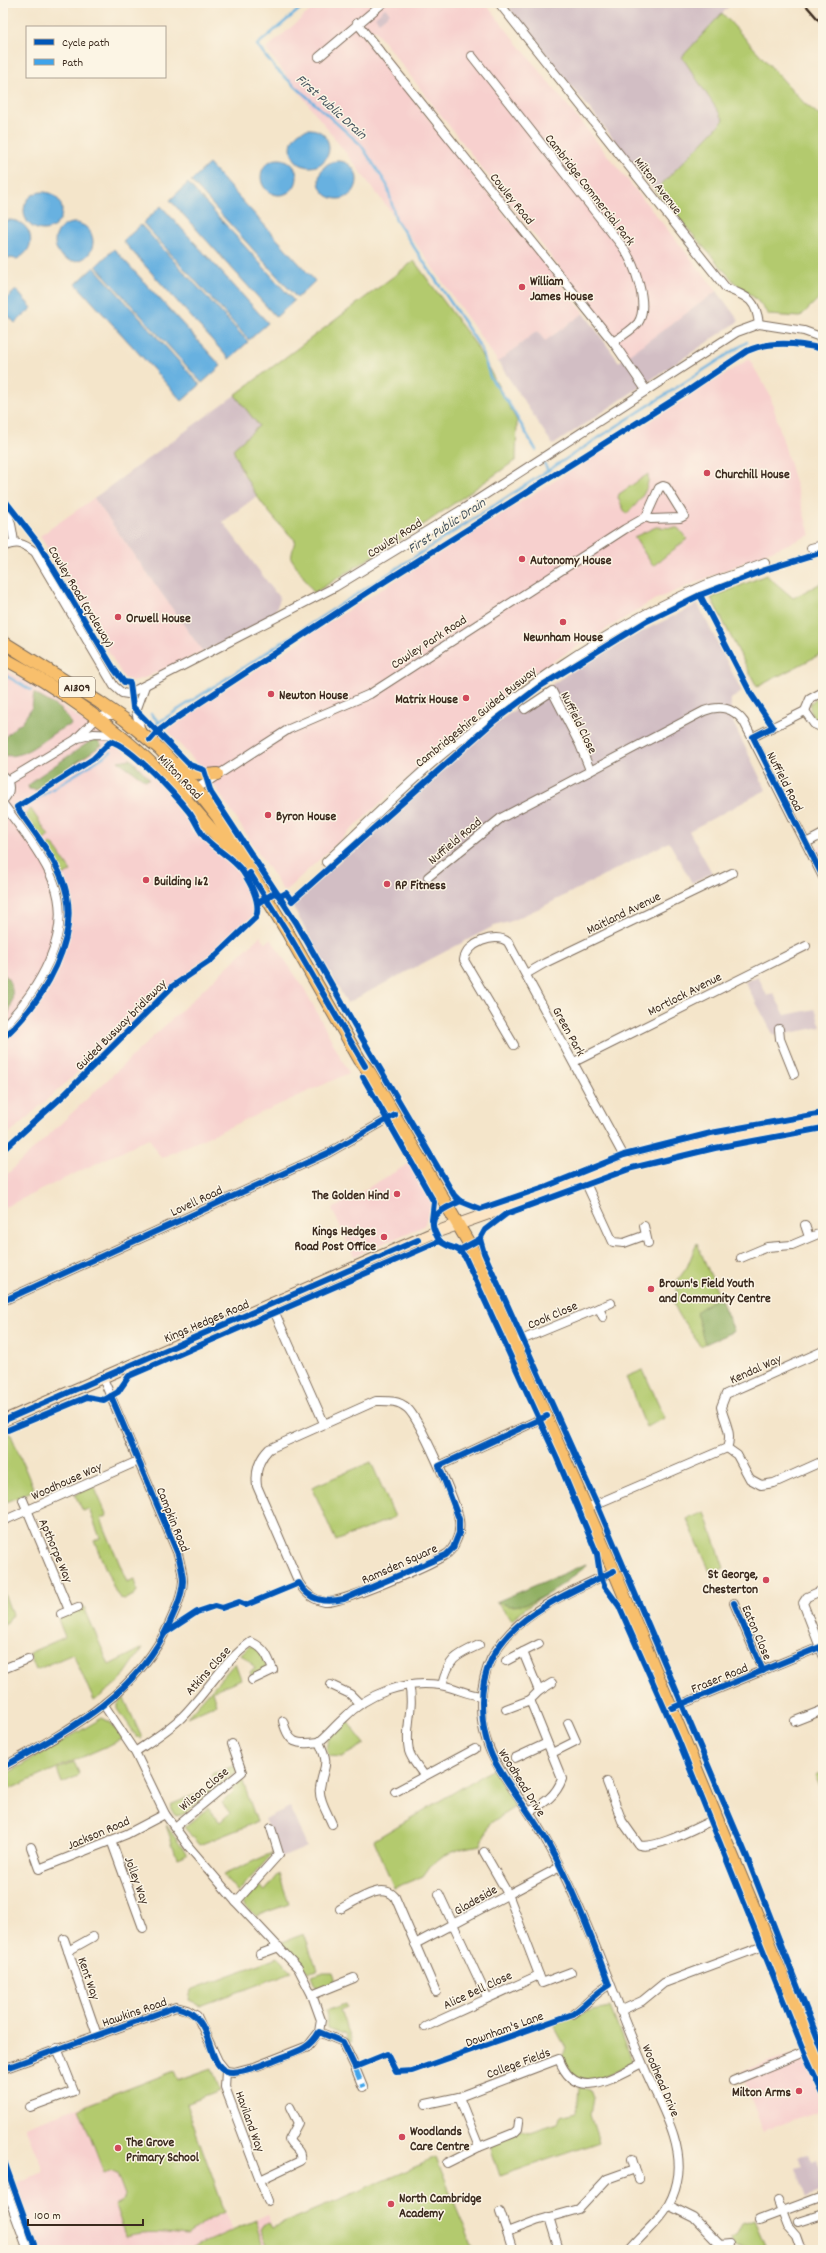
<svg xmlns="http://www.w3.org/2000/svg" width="826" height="2253" font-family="Dekko,sans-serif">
  <rect width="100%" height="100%" fill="#fcf5e5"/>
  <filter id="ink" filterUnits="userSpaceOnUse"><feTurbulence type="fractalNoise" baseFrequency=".025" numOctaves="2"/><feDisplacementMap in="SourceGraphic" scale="8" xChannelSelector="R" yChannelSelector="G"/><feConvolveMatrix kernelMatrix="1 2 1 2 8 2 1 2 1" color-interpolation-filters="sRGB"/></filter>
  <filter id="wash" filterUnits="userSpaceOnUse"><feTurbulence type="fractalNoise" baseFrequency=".012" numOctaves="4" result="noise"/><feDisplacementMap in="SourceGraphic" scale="16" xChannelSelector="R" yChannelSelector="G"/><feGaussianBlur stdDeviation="0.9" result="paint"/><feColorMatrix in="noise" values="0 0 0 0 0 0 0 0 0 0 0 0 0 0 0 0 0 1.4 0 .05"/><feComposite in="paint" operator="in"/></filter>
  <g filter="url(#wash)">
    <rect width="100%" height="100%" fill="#f4e5ca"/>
    <g fill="#f7d0ce">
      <path d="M319 3H485L717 291 628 356 374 29 364 38 584 313 545 341 537 331 498 362 424 255 266 49Z"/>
      <path d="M749 359 770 395 810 535 654 600 532 674 456 733 284 892 210 779 167 730 224 690 302 641 305 637Z"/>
      <path d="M94 498 203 652 142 679 132 681 124 678 40 536Z"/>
      <path d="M3 669 35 686 125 752 158 782 187 813 203 838 237 870 253 895 255 914 3 1139Z"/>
      <path d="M823 845V862L816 848Z"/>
      <path d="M260 936 266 943 271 939 305 990 349 1073 161 1158 149 1138 3 1208V1178Z"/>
      <path d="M410 1163 432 1203 424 1226 354 1256 332 1209Z"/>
      <path d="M802 2051 823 2099V2109L763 2131 741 2071Z"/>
      <path d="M174 2071 225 2212 233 2230 268 2214 272 2228 436 2158 474 2250H38L13 2184 44 2172 25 2127Z"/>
    </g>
    <g fill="#d2bec4">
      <path d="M505 3H732L682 57 724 120 655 191Z"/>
      <path d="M385 8 390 13 379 22 375 17Z"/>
      <path d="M717 291 739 321 553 445 498 362 537 331 545 341 584 313 619 362Z"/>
      <path d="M235 395 259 426 241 472 258 495 223 522 280 599 273 617 203 652 94 498Z"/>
      <path d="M698 604 742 692 731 699 730 716 766 790 689 831 712 873 692 883 669 842 546 905 509 922 494 926 347 1003 291 904 496 723 576 668 641 632Z"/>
      <path d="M758 976 767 996 773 993 785 1015 815 1009 821 1027 774 1036 745 982Z"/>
      <path d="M290 1807 307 1847 281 1858 264 1819Z"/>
      <path d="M808 2154 811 2162 817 2160 823 2178V2191L806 2197 796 2168 802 2166 798 2156Z"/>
    </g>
    <g fill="#b3ca6e" stroke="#777a46">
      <path d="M722 13 805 104 823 118V294L800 317 769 315 756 299 735 283 655 191 724 120 682 57Z"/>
      <path d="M414 261 476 345 517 421 516 460 426 523 314 593 291 558 295 540C268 515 245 483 233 449L259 426 235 395Z"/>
      <path d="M648 474C651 489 636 506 626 514L618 498 619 494Z"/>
      <path d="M656 527 678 528 687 539 653 566 634 537Z"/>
      <path d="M766 575 793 598 823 582V653L757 687 711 598Z"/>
      <path d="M823 695V723L821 724C813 719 809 712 810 703Z"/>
      <path d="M31 809 49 836 41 842 24 815Z"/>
      <path d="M52 843 71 871 63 876 46 848Z"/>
      <path d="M44 854 61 883 67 914 44 859Z"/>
      <path d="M697 1243 734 1331 700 1346C691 1331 678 1317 672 1299H675L678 1285 675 1284 687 1267Z"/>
      <path d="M643 1370 665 1418 646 1427 626 1377Z"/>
      <path d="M9 1430 34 1490 7 1502 3 1492V1433Z"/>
      <path d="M371 1462 395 1517 336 1541 312 1487Z"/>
      <path d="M94 1486 107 1516 101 1519 127 1582 134 1579 137 1591 134 1595 125 1599 120 1598 116 1593 94 1541 100 1538 89 1509 83 1511 75 1495Z"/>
      <path d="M705 1512 724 1568 711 1574 687 1519Z"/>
      <path d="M3 1590 12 1615 6 1624 3 1625Z"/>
      <path d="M545 1595 525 1608 512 1620 496 1602C517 1608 526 1602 545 1595Z"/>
      <path d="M84 1607 109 1665 143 1648 120 1681 94 1701 73 1654 36 1670 29 1653 65 1637 58 1619Z"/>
      <path d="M249 1646 257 1647 268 1669 252 1677 250 1672 255 1669 250 1662 241 1654Z"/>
      <path d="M235 1663 241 1679 212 1691 216 1704 187 1717Z"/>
      <path d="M124 1698 142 1738 137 1737 118 1709V1704Z"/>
      <path d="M102 1718 110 1722 123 1739 3 1792V1776Z"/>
      <path d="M346 1720 365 1744 342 1757 329 1756C321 1739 335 1732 346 1720Z"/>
      <path d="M74 1762 80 1775 62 1783 57 1770Z"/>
      <path d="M237 1765 239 1769 184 1814 176 1816 170 1805 216 1786 212 1774Z"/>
      <path d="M493 1769 516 1806 489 1824 481 1845 463 1848 443 1856 431 1865 423 1876 394 1888 374 1840Z"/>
      <path d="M823 1771V1793L815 1774Z"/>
      <path d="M242 1779 257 1822 199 1845 184 1827 208 1808 220 1822 230 1813 222 1803 234 1791 231 1788Z"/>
      <path d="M166 1825 187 1854 177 1858Z"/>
      <path d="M274 1852 238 1892 223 1875Z"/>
      <path d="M279 1874 289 1904 256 1916 243 1903 259 1886 265 1891Z"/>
      <path d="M304 1934 317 1970 309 1972 280 1943Z"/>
      <path d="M277 1957 292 1972 200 2006 189 2001 191 1990Z"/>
      <path d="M320 1973H333L336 1982 317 1989 312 1976Z"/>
      <path d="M346 2004 347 2007 340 2010 352 2042 348 2041 346 2035 328 2028 326 2011Z"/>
      <path d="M610 2007 632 2064C604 2076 578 2097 562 2056L566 2048 553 2024 592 2010Z"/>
      <path d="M212 2068 220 2091 186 2104 225 2212 207 2221 187 2235C166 2233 146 2230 125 2236L115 2205 123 2201 125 2195 117 2174 110 2171 104 2173 79 2108 174 2071 178 2080Z"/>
      <path d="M579 2087 590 2090 593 2098 590 2115 599 2142 500 2176 490 2146 520 2130 529 2132 558 2123 560 2116 577 2112Z"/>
      <path d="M436 2158 474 2250H269L260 2230 262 2226 269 2223 272 2228Z"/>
      <path d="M256 2220 257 2231 265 2250H187Z"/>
      <path d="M754 2220 767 2250 734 2247 732 2238 737 2236 743 2224Z"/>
    </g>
    <g fill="#8eae61" stroke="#646c40">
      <path d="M34 693C47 702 67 709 71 725 48 731 28 761 3 755V739L16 726 21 724 32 707Z"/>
      <path d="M95 738 102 745 36 790 29 789 28 786 35 779Z"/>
      <path d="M131 759 150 779 145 780 118 761Z"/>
      <path d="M3 973C18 986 13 1008 3 1024Z"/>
      <path d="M719 1296 734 1331 705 1344 696 1312Z"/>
      <path d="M586 1564 584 1568C564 1583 538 1605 512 1606 507 1606 501 1603 496 1602Z"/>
    </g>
    <g fill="#68b1e0" stroke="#526e7f">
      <circle cx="310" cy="148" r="19"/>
      <circle cx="279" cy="177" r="18"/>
      <circle cx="338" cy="180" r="19"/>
      <path d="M209 164 315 281 297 298 191 181Z"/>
      <path d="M188 183 294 301 276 317 170 200Z"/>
      <circle cx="43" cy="211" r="19"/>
      <path d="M161 206 268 323 249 340 143 223Z"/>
      <path d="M9 220C33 221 39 249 17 259L3 257V222Z"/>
      <circle cx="74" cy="242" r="19"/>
      <path d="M141 225 248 342 229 359 123 241Z"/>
      <path d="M114 249 221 366 202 383 96 266Z"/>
      <path d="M94 267 200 385 182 401 76 284Z"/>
      <path d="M16 290 32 308 15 323 3 310V302Z"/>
    </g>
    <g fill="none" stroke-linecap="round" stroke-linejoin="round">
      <g stroke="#68b1e0" stroke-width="2.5">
        <path d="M307 3 257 45 276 69 361 145 387 185 396 220 481 348 490 377 509 404 536 450"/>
        <path d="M544 463 548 471"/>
        <path d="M3 674 31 690"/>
        <path d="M151 714 159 722"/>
        <path d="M156 724 747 342"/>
        <path d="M27 805 111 752"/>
      </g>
    </g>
  </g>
  <g filter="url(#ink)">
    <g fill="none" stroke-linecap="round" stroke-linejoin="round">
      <defs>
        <g id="street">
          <path d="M499 3 726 288C748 297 756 299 759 324"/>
          <path d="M357 23 613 342 646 390"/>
          <path d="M472 56 622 246C634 262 650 305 638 323 632 330 621 337 613 342"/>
          <path d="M319 57 383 3"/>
          <path d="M663 486 666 487 684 516 680 518 651 519 646 517 659 488Z"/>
          <path d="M3 508C11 517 12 529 14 542"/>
          <path d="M3 547C17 541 23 543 35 552L114 686 122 693 128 694 335 587 463 509 737 332 759 324 804 331 823 338"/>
          <path d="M811 548 823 545"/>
          <path d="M525 709 552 691 580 745 590 770"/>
          <path d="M805 711 814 724 823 728"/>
          <path d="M141 732 136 711 145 686"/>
          <path d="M753 737 805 711 810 699 823 692"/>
          <path d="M78 738 94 734 117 735"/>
          <path d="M3 776C11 783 11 793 3 800"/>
          <path d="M7 781 75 740 96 719 107 715H118"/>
          <path d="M181 795 196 789 289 729 370 694 625 529 646 517"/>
          <path d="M3 804C20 827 44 856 54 883 74 934 38 991 3 1027"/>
          <path d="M806 843 823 834"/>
          <path d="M326 862C365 826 403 787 444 753 521 690 603 631 694 590 716 579 741 573 765 563"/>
          <path d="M428 877 501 818 704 711C720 705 733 707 744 722L823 877"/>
          <path d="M526 974 545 963 732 873"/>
          <path d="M779 1029 780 1039 794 1074"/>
          <path d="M514 1045 464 960C466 944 495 931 508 942L628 1164"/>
          <path d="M574 1062 806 946"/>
          <path d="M584 1179 613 1242 624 1243 646 1235"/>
          <path d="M805 1225 809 1237"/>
          <path d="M644 1226 648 1243"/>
          <path d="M741 1258 767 1247 792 1245 823 1232"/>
          <path d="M3 1301 328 1153 395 1115"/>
          <path d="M271 1304 324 1423"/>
          <path d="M599 1308 603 1317"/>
          <path d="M514 1343 611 1303"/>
          <path d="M376 1401C387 1401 398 1400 407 1408 419 1418 457 1503 459 1520 460 1527 459 1535 456 1541 454 1546 451 1552 445 1555 430 1565 340 1604 325 1602 313 1600 305 1593 299 1583L257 1486C255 1471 259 1459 269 1449Z"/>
          <path d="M727 1448 737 1455 750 1479 761 1485 774 1483 823 1461"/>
          <path d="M439 1466 547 1416"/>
          <path d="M23 1500 69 1610"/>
          <path d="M587 1508 727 1448C733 1433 724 1421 721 1407L726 1394 823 1351"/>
          <path d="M3 1521 138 1461"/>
          <path d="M614 1571C569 1593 515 1612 491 1659 480 1682 478 1714 486 1739 493 1763 510 1784 524 1805 537 1824 549 1844 559 1865 592 1930 615 2000 644 2067 658 2101 686 2144 677 2182 670 2215 649 2226 629 2250"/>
          <path d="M823 1590 807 1597 803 1603 823 1655"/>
          <path d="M734 1603 763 1671"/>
          <path d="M61 1614 78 1607"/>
          <path d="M523 1652 539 1644"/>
          <path d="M506 1661 523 1652 539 1691 530 1700 562 1779C556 1796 544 1803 529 1812"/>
          <path d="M3 1669 28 1659"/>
          <path d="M331 1685 350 1694 360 1704"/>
          <path d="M409 1685C415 1707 404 1728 409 1751 411 1759 419 1768 424 1775"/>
          <path d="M442 1685C449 1659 454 1656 479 1645"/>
          <path d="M539 1691 552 1683"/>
          <path d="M672 1708 820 1647"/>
          <path d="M506 1709 530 1700"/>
          <path d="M283 1721C289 1744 296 1745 319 1742"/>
          <path d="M795 1721 823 1710"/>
          <path d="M135 1752C151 1741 167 1731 182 1717 206 1693 223 1662 251 1642 265 1648 268 1657 273 1670L252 1680"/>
          <path d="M552 1753 576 1741 568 1723"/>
          <path d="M515 1758 547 1743"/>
          <path d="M3 1767C69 1730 138 1694 170 1622 176 1609 182 1596 183 1581 183 1573 180 1563 178 1554L102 1376"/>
          <path d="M607 1782 622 1821 639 1845C656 1850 699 1826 717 1818"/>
          <path d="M395 1792 475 1749"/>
          <path d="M332 1824C328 1814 318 1799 320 1788 323 1765 331 1767 319 1742 328 1735 334 1727 343 1719 368 1693 404 1680 440 1685 455 1687 467 1695 482 1696"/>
          <path d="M175 1827 242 1772 232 1744"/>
          <path d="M111 1840 143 1928"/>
          <path d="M31 1847 39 1869 127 1834 165 1814"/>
          <path d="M439 1894 487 1997"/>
          <path d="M236 1902 279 1854 271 1828"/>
          <path d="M340 1909C355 1902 382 1881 395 1897L436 1992"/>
          <path d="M64 1939 97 2035"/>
          <path d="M415 1944 560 1867"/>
          <path d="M68 1951 93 1937"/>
          <path d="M260 1954 279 1947"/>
          <path d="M539 1975 542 1983 571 1972"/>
          <path d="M312 1995 354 1978"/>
          <path d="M620 2011 642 2001 664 1983 769 1944"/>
          <path d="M573 2014C586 2005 595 1993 609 1985"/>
          <path d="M425 2027 539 1975 508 1894 484 1852"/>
          <path d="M319 2032 343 2042 355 2067"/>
          <path d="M3 2069 176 2007 187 2010 197 2016 218 2061 226 2071 234 2072 257 2066 308 2046 319 2032 321 2020 312 1995 298 1968 236 1902 189 1847 165 1814 135 1752 104 1705"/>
          <path d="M356 2070 363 2087"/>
          <path d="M226 2071 225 2087 268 2201"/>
          <path d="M733 2081 811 2049"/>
          <path d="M459 2097 479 2147 514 2133 518 2129 519 2122"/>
          <path d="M426 2104 459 2097 559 2059C575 2104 613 2077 642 2063"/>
          <path d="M30 2107 74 2091 57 2048"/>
          <path d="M447 2163 479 2147"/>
          <path d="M635 2169 639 2179"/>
          <path d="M260 2180 300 2161C302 2149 294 2149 289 2140L298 2123 290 2107"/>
          <path d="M3 2182 28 2250"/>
          <path d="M778 2201 788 2227 796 2236 801 2250"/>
          <path d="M670 2206 694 2218 720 2245"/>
          <path d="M500 2212 507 2232"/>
          <path d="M549 2217 559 2250"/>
          <path d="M759 2220 823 2196"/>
          <path d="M798 2222 823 2214"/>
          <path d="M512 2248 507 2232 536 2221 579 2209 607 2179 635 2169 632 2159"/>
          <path d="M719 2249 720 2245 730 2244"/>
        </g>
        <path id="secondary" d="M3 1421 431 1234 628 1164 713 1142 823 1122"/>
        <g id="primary">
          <path d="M3 642 99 702 124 719 160 749 196 789 217 816 289 935 360 1060 370 1073 471 1247 614 1571 823 2074"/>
          <path d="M3 658C55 685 120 731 161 773 186 798 208 826 232 853"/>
          <path d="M180 763C192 774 201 776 217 774"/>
        </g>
      </defs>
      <use href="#street" stroke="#7c6b5a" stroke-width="10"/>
      <use href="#secondary" stroke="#7c6b5a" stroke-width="13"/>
      <use href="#primary" stroke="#7c6b5a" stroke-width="14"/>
      <use href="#street" stroke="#fff" stroke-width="8"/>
      <use href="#secondary" stroke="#fce5c4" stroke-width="11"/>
      <use href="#primary" stroke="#f8bf6c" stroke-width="12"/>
      <path stroke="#3b2a1e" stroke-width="2.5" d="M804 3 823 25"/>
      <path stroke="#3fa3ea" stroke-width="5" stroke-dasharray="10 5" stroke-linecap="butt" d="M356 2070 363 2087"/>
      <defs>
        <g id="cycleway">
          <path d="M3 498 38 543 114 669 124 682 130 683 133 707"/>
          <path d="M700 595 751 694 773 727 753 737 823 877"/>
          <path d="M133 707 190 765 204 770 211 793 296 922 362 1038 454 1195 460 1201 480 1209 547 1186 624 1155 711 1133 823 1113"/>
          <path d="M150 740 157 732 172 721 376 587 686 392 747 351C771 340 798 343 823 349"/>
          <path d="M250 873 289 935 365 1066"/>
          <path d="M258 903 274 893 281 896 286 893 292 901 494 721 539 687 647 621 700 595 765 570 823 552"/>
          <path d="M3 1038C43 1002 85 935 62 879 53 855 32 830 17 807L93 759 111 741C133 749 174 793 189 812 196 821 199 832 207 840 218 851 234 859 243 872 251 884 261 903 256 917L210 961 173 986 64 1095 3 1150"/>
          <path d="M363 1077 434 1202 432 1220"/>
          <path d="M460 1201C447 1208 426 1214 435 1232 436 1234 438 1239 440 1241 448 1249 457 1245 465 1257L557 1458 597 1554 600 1574 605 1587 619 1606 678 1739 804 2052 823 2094"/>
          <path d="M480 1239 484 1253 597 1504 747 1857 823 2052"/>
          <path d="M460 1250 480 1239 485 1230 506 1214 632 1168 715 1148 823 1128"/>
          <path d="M3 1301 328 1153 395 1115"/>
          <path d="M3 1421 418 1240"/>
          <path d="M3 1432 87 1397 104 1400 118 1392 129 1376 440 1241"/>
          <path d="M734 1603 763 1671"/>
          <path d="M165 1633 197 1612 215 1606 222 1608 239 1602 246 1605 299 1583C309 1601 325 1603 344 1599L446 1555 453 1548 459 1533V1519L439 1466 547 1416"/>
          <path d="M672 1708 820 1647 823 1655"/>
          <path d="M3 1767C69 1730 138 1694 170 1622 176 1609 182 1596 183 1581 183 1573 180 1563 178 1554L111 1396"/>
          <path d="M3 2069 176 2007C216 2015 204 2061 226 2071 237 2076 266 2063 277 2059 295 2052 309 2050 319 2032L343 2042 355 2067 387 2054 396 2072 412 2071 573 2014C586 2005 595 1993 609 1985 592 1937 573 1888 548 1843 532 1815 511 1790 495 1762 485 1743 482 1724 482 1703 481 1626 556 1600 614 1571"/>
          <path d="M3 2158 36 2250"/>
        </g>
      </defs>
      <use href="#cycleway" stroke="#fcf5e5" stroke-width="8"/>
      <use href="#cycleway" stroke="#0057b8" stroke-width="6"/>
    </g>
  </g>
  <g fill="#d1495b" stroke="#fcf5e5" stroke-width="1.5">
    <circle cx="522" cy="287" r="4"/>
    <circle cx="707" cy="473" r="4"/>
    <circle cx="522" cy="559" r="4"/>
    <circle cx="118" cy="617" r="4"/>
    <circle cx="563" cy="622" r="4"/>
    <circle cx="271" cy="694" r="4"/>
    <circle cx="466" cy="698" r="4"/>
    <circle cx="268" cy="815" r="4"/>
    <circle cx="146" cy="880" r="4"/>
    <circle cx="387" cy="884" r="4"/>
    <circle cx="397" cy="1194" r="4"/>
    <circle cx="384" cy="1237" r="4"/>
    <circle cx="651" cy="1289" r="4"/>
    <circle cx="766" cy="1580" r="4"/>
    <circle cx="799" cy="2091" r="4"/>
    <circle cx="402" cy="2137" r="4"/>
    <circle cx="118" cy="2148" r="4"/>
    <circle cx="391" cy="2204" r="4"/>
  </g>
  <g text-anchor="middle" stroke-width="3" stroke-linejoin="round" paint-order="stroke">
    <rect fill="#fcf5e5" stroke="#75675a" stroke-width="1" x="59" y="677" width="36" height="20" rx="3"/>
    <g font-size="12" font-weight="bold" fill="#3b2a1e">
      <text x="77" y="691">A1309</text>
    </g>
    <g font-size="13" fill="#3b2a1e" stroke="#fcf5e5">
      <text transform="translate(659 185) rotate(52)" y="5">Milton Avenue</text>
      <text transform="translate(591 189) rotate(52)" y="5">Cambridge Commercial Park</text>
      <text transform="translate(513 198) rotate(51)" y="5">Cowley Road</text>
      <text transform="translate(394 537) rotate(-32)" y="5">Cowley Road</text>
      <text transform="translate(82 596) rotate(59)" y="5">Cowley Road (cycleway)</text>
      <text transform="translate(428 641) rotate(-33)" y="5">Cowley Park Road</text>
      <text transform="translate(475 716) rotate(-39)" y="5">Cambridgeshire Guided Busway</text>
      <text transform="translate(580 722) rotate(64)" y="5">Nuffield Close</text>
      <text transform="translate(181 776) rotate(46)" y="5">Milton Road</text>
      <text transform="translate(786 781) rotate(63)" y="5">Nuffield Road</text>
      <text transform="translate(454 840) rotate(-40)" y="5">Nuffield Road</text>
      <text transform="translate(623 912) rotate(-26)" y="5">Maitland Avenue</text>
      <text transform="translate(684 993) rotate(-27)" y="5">Mortlock Avenue</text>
      <text transform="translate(120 1024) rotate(-45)" y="5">Guided Busway bridleway</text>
      <text transform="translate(570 1031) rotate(61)" y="5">Green Park</text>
      <text transform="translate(196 1200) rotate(-25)" y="5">Lovell Road</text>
      <text transform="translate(552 1314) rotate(-23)" y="5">Cook Close</text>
      <text transform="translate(206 1320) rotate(-23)" y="5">Kings Hedges Road</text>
      <text transform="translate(755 1368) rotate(-24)" y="5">Kendal Way</text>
      <text transform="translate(66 1480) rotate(-24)" y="5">Woodhouse Way</text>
      <text transform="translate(174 1519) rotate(68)" y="5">Campkin Road</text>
      <text transform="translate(57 1550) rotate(67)" y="5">Apthorpe Way</text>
      <text transform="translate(399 1563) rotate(-24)" y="5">Ramsden Square</text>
      <text transform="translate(758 1632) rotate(67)" y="5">Eaton Close</text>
      <text transform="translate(207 1670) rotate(-48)" y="5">Atkins Close</text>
      <text transform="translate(719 1677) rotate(-22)" y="5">Fraser Road</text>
      <text transform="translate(523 1782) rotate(58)" y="5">Woodhead Drive</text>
      <text transform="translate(203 1788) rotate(-40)" y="5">Wilson Close</text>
      <text transform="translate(98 1832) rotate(-23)" y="5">Jackson Road</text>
      <text transform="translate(138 1880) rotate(70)" y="5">Jolley Way</text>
      <text transform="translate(475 1899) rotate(-30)" y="5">Gladeside</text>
      <text transform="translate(90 1978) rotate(71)" y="5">Kent Way</text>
      <text transform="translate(477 1989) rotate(-25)" y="5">Alice Bell Close</text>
      <text transform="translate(134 2011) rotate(-19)" y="5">Hawkins Road</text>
      <text transform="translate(504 2028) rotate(-20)" y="5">Downham's Lane</text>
      <text transform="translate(518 2062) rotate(-20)" y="5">College Fields</text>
      <text transform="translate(662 2080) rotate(67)" y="5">Woodhead Drive</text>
      <text transform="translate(251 2121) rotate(70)" y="5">Haviland Way</text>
    </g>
    <g font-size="13" font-weight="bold" fill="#3b2a1e" stroke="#fcf5e5" text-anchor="start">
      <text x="530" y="285">William<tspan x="530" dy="15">James House</tspan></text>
      <text x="715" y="478">Churchill House</text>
      <text x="530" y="564">Autonomy House</text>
      <text x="126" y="622">Orwell House</text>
      <text x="563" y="641" text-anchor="middle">Newnham House</text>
      <text x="279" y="699">Newton House</text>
      <text x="458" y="703" text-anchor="end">Matrix House</text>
      <text x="276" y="820">Byron House</text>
      <text x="154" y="885">Building 1&amp;2</text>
      <text x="395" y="889">RP Fitness</text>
      <text x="389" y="1199" text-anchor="end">The Golden Hind</text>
      <text x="376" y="1235" text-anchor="end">Kings Hedges<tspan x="376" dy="15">Road Post Office</tspan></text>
      <text x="659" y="1287">Brown's Field Youth<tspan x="659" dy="15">and Community Centre</tspan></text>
      <text x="758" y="1578" text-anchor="end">St George,<tspan x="758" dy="15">Chesterton</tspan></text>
      <text x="791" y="2096" text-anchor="end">Milton Arms</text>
      <text x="410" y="2135">Woodlands<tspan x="410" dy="15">Care Centre</tspan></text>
      <text x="126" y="2146">The Grove<tspan x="126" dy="15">Primary School</tspan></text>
      <text x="399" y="2202">North Cambridge<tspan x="399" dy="15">Academy</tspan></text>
    </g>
    <g font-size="14" font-style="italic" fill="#4b5962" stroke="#fcf5e5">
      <text transform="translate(332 106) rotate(42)" y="5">First Public Drain</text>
      <text transform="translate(446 525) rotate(-33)" y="5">First Public Drain</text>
    </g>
  </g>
  <rect width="826" height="2253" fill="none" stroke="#fcf5e5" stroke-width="16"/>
  <rect x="26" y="26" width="140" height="52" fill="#fcf5e5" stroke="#afa495"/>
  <rect x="34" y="39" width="20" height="6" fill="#0057b8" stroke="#afa495"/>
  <text x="62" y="46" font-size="12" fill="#3b2a1e">Cycle path</text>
  <rect x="34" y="59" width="20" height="6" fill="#3fa3ea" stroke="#afa495"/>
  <text x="62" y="66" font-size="12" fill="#3b2a1e">Path</text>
  <path d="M28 2219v6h115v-6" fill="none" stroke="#3b2a1e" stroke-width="2"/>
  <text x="34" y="2219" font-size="12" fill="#3b2a1e" stroke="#fcf5e5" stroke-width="3" paint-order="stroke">100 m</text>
</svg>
